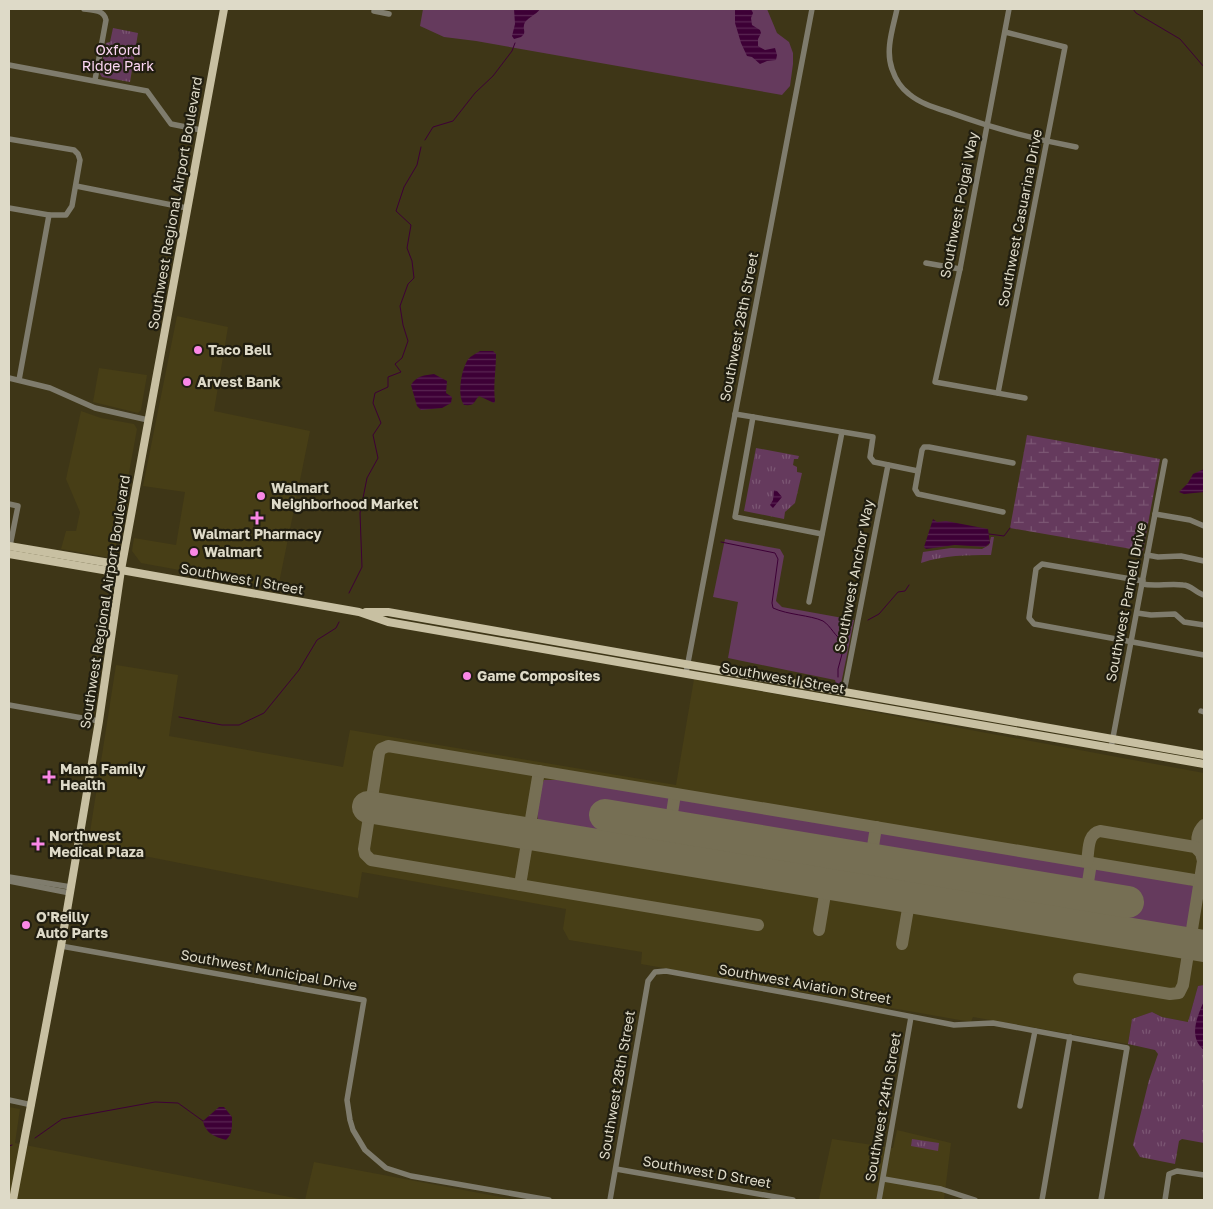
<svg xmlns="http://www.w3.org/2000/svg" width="1213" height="1209" font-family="'Golos Text',sans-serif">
  <defs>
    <pattern id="wetland-marsh" width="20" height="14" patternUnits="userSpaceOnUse" patternTransform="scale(1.25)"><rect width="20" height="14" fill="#653a5d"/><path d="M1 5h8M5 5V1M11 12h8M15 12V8" fill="none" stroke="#7b5673"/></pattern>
    <pattern id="park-tufts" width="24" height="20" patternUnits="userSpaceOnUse" patternTransform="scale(1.25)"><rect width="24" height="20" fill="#653a5d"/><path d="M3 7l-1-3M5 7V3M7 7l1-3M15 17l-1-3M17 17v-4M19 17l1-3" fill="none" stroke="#7b5673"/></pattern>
    <pattern id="water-rules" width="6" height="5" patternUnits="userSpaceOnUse" patternTransform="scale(1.25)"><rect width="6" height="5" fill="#3d0036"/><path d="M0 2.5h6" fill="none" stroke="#592552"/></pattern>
  </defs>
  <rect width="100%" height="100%" fill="#3e3617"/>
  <g fill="#473e16">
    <path d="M177 316 228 327 214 411 310 431 278 588 141 563 132 551 134 538 176 545 185 492 143 486Z"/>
    <path d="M99 368 147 375 141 410 138 413 93 402Z"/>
    <path d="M81 411 101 418 134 424 137 429 115 550 106 557 61 549 66 531H76L80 512 66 479Z"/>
    <path d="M116 665 178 675 169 736 343 767 350 730 676 785 694 679 1204 773V985L1198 986 1188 1022 1162 1017 1152 1012 1132 1019 1128 1044 973 1017 971 1022 641 964 642 952 569 940 563 929 566 909 362 872 358 898 88 845Z"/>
    <path d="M9 1107 20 1109 15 1143 305 1200 314 1162 516 1200H9Z"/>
    <path d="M897 1130 951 1143 944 1200 819 1199 832 1139 893 1148Z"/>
  </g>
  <g fill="#653a5d">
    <path d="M423 9H767L777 33 789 42 793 53V64L790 86 782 95 476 41 444 37 420 26Z"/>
    <path d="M725 539 780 549 784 556 776 601 782 607 854 620 841 684H836L835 680 728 658 738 602 713 597Z"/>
    <path d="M544 780H567L1164 879 1193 886C1194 897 1195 924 1184 929 1179 932 1170 931 1164 932L546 829 539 825C535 809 538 794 544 780Z"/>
  </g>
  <path fill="url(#wetland-marsh)" d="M1027 435 1160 459 1143 551 1010 528Z"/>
  <g fill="url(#park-tufts)">
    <path d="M113 28 138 33 130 82 102 77 100 74 106 43 110 42Z"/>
    <path d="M756 448 799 456 798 459H794L793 465 797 467V472L802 473 795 503 785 512 784 519 744 511Z"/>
    <path d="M991 537H994L991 555C966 555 945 555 921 563L923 552 951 548 982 549 989 545Z"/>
    <path d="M1204 985V1143L1182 1139 1179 1141 1175 1164 1140 1157 1133 1145 1149 1080 1158 1054 1155 1050 1128 1044 1132 1019 1152 1012 1162 1017 1188 1022 1198 986Z"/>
    <path d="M912 1139 939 1143 938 1151 911 1146Z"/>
  </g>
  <g fill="url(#water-rules)">
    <path d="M514 9H540C537 15 525 18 524 25 523 28 525 31 524 34L521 37 514 39 512 36 515 24Z"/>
    <path d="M735 9H751L753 13 751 18 752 25 760 30 761 33 758 39V46L765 50 775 48 777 55 776 60 767 61 760 64 752 57 747 56 741 43 735 23Z"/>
    <path d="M480 351H493L496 354C496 370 493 385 495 401L494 403 479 396C473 402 476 406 464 405 457 395 461 372 467 361 469 357 475 354 480 351Z"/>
    <path d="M434 374 447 381 446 393 452 397 451 403 442 408 421 410 417 406 411 385C416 376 425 375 434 374Z"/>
    <path d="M1204 469V492L1184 494 1179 492 1188 483 1193 474Z"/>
    <path d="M774 490 777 491 782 497 773 508 770 505 773 500Z"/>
    <path d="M933 519 937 522 946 521 988 529 990 543 985 547 955 545 926 549 924 547Z"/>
    <path d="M1204 1001V1050C1188 1037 1197 1017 1204 1001Z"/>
    <path d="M219 1107H224L232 1117C232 1125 233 1134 226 1140 215 1137 205 1133 203 1121Z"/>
  </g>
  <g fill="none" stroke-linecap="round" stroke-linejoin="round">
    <g stroke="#3d0036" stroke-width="1">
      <path d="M1133 9 1136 13 1180 39 1204 67"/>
      <path d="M425 140 433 127 453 121 475 93 493 76 512 51 515 43"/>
      <path d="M989 534 1004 536 1010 528"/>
      <path d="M721 542 775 553 778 559 772 603 773 608C788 615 810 615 823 621 831 626 835 637 845 643L838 669V677"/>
      <path d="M349 593 362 567 360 513 367 478 378 458 373 435 381 423 373 403 375 393 388 387V377L401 372 395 364 402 358 408 341 403 325 400 306 408 284 414 278 412 261 407 248 411 225 396 211 404 187 417 165 421 147"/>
      <path d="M868 620 879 614 898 592 905 591 909 585"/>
      <path d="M179 717 222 725H239L264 713 299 670 317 640 336 628 339 622"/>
      <path d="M35 1138 62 1119 155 1102 178 1103 203 1121"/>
      <path d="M9 1146 12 1145"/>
    </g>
    <g stroke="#766f54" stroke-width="12">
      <path d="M670 826 675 794"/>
      <path d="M1201 853C1196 843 1196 833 1204 825"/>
      <path d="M871 859 876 827"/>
      <path d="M520 885 539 771"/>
      <path d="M1086 895 1091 863"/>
      <path d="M758 925 371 860 365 854 364 849 379 753 381 749 388 746 1200 881"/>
      <path d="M819 930 832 853"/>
      <path d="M902 944 910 897"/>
      <path d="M1079 979 1170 994 1179 993 1183 985 1203 861 1201 853 1195 847 1100 831C1087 834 1089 850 1087 862"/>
    </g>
    <g stroke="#766f54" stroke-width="32">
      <path d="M368 807 1204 946"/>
      <path d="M605 815 1128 902"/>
    </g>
    <g stroke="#7f7c6d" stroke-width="5.5">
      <path d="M84 9C93 10 104 10 106 20L95 80"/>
      <path d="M897 9C893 28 885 50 892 69 895 78 901 88 909 94 921 104 936 108 951 113 992 128 1033 139 1076 147"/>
      <path d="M1009 9 960 269 935 382 1025 398"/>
      <path d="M374 11 389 14"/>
      <path d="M9 65 147 91 171 124 201 130"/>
      <path d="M9 139 74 150 78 154 80 160 72 206 66 215H49L9 208"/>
      <path d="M76 186 187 208"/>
      <path d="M926 263 960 269"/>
      <path d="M9 378 50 388 95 408 148 420"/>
      <path d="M19 380 49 215"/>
      <path d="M998 393 1065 47 1005 32"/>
      <path d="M735 414 873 437 870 457 874 462 918 471"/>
      <path d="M753 417 735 517 822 534"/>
      <path d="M9 504 18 506 10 546"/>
      <path d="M1003 512 918 494 915 489 922 450 924 447H929L1013 463"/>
      <path d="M1155 514 1190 520 1204 526"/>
      <path d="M1147 555 1158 557 1181 556 1204 561"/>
      <path d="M1143 581 1042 564 1036 569 1029 618 1034 624 1204 655"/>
      <path d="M1142 584C1156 587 1169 583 1183 585 1191 585 1196 593 1204 595"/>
      <path d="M809 602 842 432"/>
      <path d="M1137 613 1151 615 1175 614 1184 622 1204 625"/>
      <path d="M686 673 812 9"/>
      <path d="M844 692 888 465"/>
      <path d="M9 705 99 721"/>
      <path d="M1201 711 1204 712"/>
      <path d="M1111 748 1165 461"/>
      <path d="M9 877 71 887"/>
      <path d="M9 881 70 893"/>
      <path d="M61 946 364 1000 347 1100 350 1120 353 1130 365 1150 386 1168 411 1176 549 1200"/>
      <path d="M9 1100 32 1105"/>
      <path d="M1020 1106 1035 1031"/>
      <path d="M616 1169 793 1200"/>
      <path d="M884 1179 941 1189 975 1200"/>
      <path d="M610 1200 648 981 655 972 666 971 826 1000 954 1025 993 1023 1127 1048 1101 1200"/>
      <path d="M879 1200 911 1017"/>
      <path d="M1042 1200 1070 1037"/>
      <path d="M1165 1200 1169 1174 1177 1171 1204 1175"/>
    </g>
    <g stroke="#c8c0a2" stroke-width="8">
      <path d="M9 546 110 563 121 570"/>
      <path d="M9 554 109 571 121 570 359 612 388 622 1204 764"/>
      <path d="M366 612H388L1204 755"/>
      <path d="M13 1200 61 946 99 721 121 570 224 9"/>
    </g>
  </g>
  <g fill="#fa87e6" stroke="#211e10" stroke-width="2">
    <circle cx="198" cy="350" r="5"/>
    <circle cx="187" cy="382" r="5"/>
    <circle cx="261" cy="496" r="5"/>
    <path d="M254.5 510.5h5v5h5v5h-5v5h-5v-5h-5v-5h5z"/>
    <circle cx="194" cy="552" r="5"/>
    <circle cx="467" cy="676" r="5"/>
    <path d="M46.5 769.5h5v5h5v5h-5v5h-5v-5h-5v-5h5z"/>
    <path d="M35.5 836.5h5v5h5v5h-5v5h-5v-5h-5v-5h5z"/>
    <circle cx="26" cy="925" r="5"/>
  </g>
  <g text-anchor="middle" stroke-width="4.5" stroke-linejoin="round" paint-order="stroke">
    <g font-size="14" fill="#fdd7f4" stroke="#211e10">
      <text x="118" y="55">Oxford<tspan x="118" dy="16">Ridge Park</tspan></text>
    </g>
    <g font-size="14" fill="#dedac8" stroke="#211e10">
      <text transform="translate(175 203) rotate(-80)" y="5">Southwest Regional Airport Boulevard</text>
      <text transform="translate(959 205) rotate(-79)" y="5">Southwest Poigai Way</text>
      <text transform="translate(1020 218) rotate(-79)" y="5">Southwest Casuarina Drive</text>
      <text transform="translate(739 327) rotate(-79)" y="5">Southwest 28th Street</text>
      <text transform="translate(854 576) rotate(-79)" y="5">Southwest Anchor Way</text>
      <text transform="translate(242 579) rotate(10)" y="5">Southwest I Street</text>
      <text transform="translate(105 602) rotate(-81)" y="5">Southwest Regional Airport Boulevard</text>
      <text transform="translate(1126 602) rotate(-79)" y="5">Southwest Parnell Drive</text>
      <text transform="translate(783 678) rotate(10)" y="5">Southwest I Street</text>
      <text transform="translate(269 970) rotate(10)" y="5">Southwest Municipal Drive</text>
      <text transform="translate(805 984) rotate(10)" y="5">Southwest Aviation Street</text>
      <text transform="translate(617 1085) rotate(-80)" y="5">Southwest 28th Street</text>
      <text transform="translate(883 1107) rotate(-80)" y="5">Southwest 24th Street</text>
      <text transform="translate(707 1172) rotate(10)" y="5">Southwest D Street</text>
    </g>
    <g font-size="14" font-weight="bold" fill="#dedac8" stroke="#211e10" text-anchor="start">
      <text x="208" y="355">Taco Bell</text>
      <text x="197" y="387">Arvest Bank</text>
      <text x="271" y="493">Walmart<tspan x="271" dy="16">Neighborhood Market</tspan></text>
      <text x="257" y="539" text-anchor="middle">Walmart Pharmacy</text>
      <text x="204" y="557">Walmart</text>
      <text x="477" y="681">Game Composites</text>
      <text x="60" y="774">Mana Family<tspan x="60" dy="16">Health</tspan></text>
      <text x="49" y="841">Northwest<tspan x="49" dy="16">Medical Plaza</tspan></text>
      <text x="36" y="922">O'Reilly<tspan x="36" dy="16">Auto Parts</tspan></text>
    </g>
  </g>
  <rect width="1213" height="1209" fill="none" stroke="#dedac8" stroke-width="20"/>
</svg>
